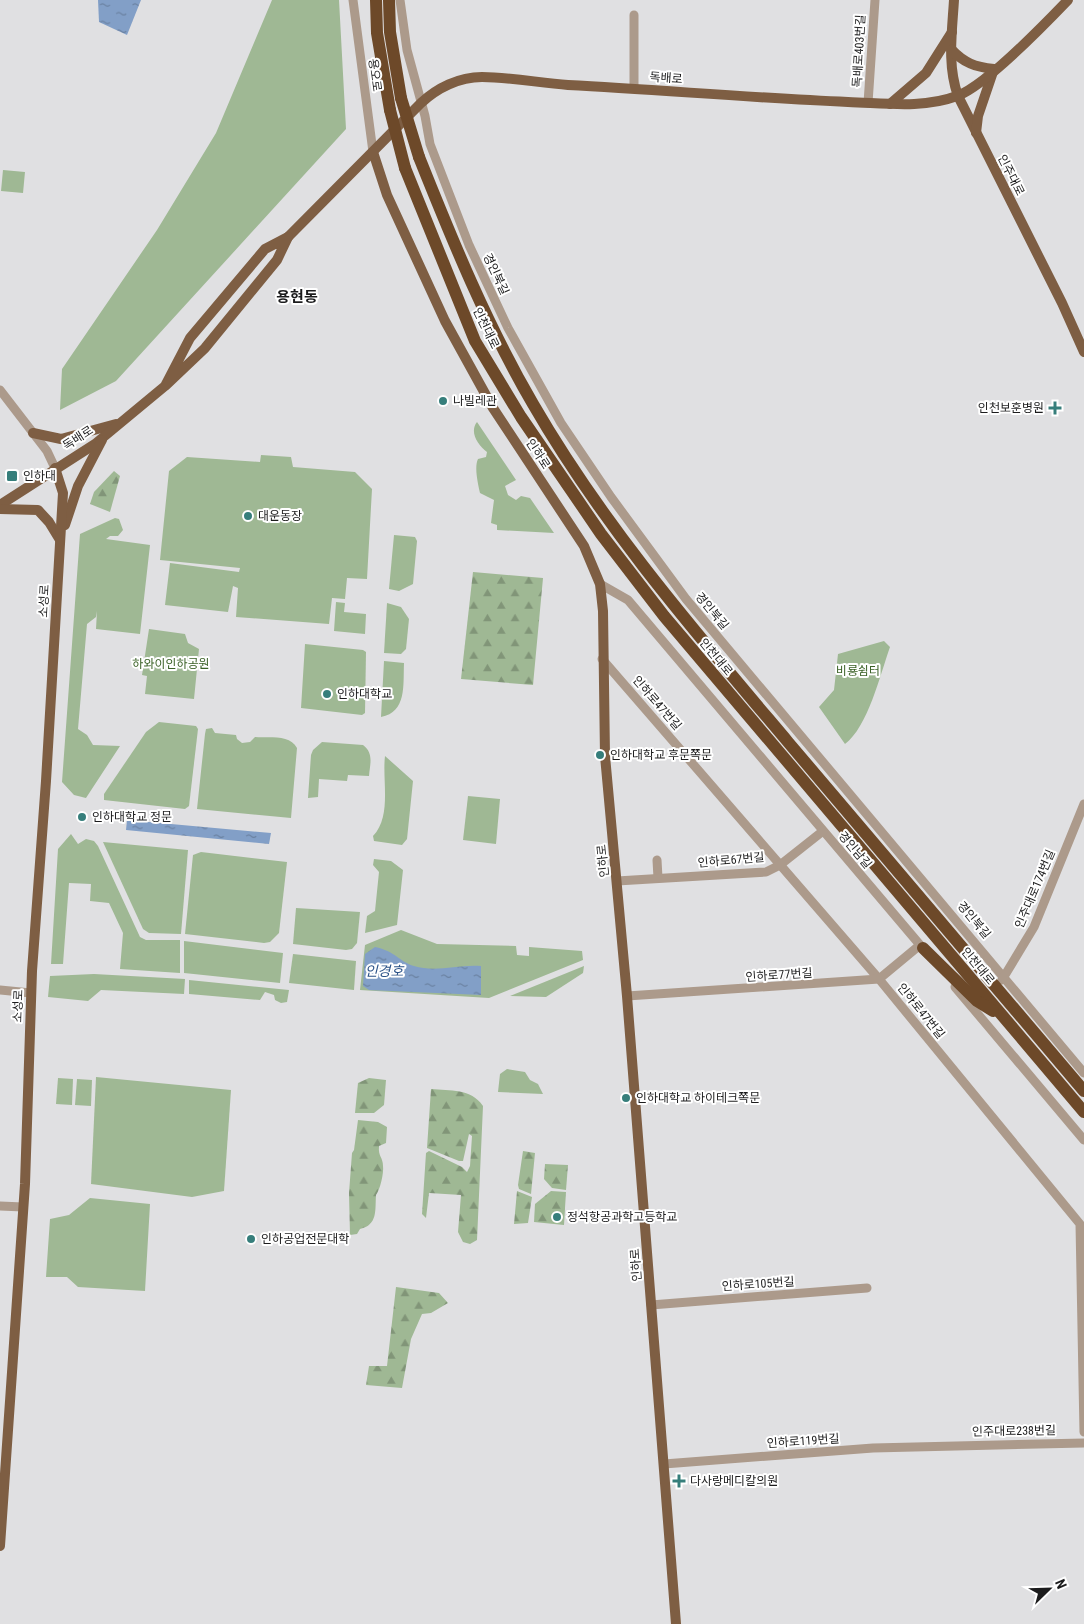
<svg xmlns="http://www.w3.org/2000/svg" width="1084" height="1624" font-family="'Roboto Condensed','Noto Sans KR',sans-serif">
  <defs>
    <pattern id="forest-firs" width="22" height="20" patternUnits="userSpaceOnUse" patternTransform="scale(1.25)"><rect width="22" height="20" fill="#9fb894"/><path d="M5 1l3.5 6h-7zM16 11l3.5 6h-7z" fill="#819578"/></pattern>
    <pattern id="water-ripples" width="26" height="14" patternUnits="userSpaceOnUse" patternTransform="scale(1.25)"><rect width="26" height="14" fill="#829fc7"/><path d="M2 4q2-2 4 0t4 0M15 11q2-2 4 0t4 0" fill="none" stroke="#6a81a1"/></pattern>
  </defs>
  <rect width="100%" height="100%" fill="#e0e0e2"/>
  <g fill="url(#forest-firs)">
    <path d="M114 471 120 476 110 512 90 504 94 492Z"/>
    <path d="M473 572 543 578 533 685 461 679Z"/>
    <path d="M369 1078 386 1080 384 1105 374 1113H355L358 1083Z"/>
    <path d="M431 1089C450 1091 471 1088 483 1106L477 1240 470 1244 463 1242 458 1232 461 1195 429 1193 426 1218 422 1214 426 1153 429 1151 462 1167 467 1172 470 1166 472 1136 469 1134 463 1161H459L427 1148Z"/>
    <path d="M358 1120 378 1122 387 1127 386 1143 379 1146C378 1157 383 1157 383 1166 384 1173 380 1190 376 1195 375 1210 378 1225 360 1229L357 1234 350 1235 349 1193 352 1153 354 1150Z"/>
    <path d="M523 1151 535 1153 531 1194 519 1189 518 1185Z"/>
    <path d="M545 1164 568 1165 566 1190 552 1188 544 1179Z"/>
    <path d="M517 1191 532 1197 528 1223 514 1224Z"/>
    <path d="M551 1191 566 1192 564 1225 534 1222 535 1204Z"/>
    <path d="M396 1287 439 1293 448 1303 431 1313 422 1314 411 1339 402 1388 366 1385 369 1366H387Z"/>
  </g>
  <g fill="#9fb894">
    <path d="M272 0H339L346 129 116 381 60 410 62 369 157 230 216 133Z"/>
    <path d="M3 170 25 172 23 193 1 191Z"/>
    <path d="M477 422 516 480 505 486 508 495 516 500 521 496 530 498 554 533 497 530V525L491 523 494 500 480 493C478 484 474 467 478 459L486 457 487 452C478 445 469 432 477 422Z"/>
    <path d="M261 455 291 457 293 467 355 472 372 489 367 579 347 578 345 599 332 598 329 624 236 617 238 588 233 586 228 612 165 605 170 563 239 572 240 568 160 560 169 471 187 457 260 462Z"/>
    <path d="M115 518 119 519 123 530 118 536H110L106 539 150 545 140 634 96 629 97 611 96 617 87 624 78 729 87 735 93 745 120 746 86 798 74 795 62 782 80 534Z"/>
    <path d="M394 535 415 537 417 541 413 584 399 591 389 589Z"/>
    <path d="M336 602 345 603 344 612 366 614 365 634 334 631Z"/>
    <path d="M387 603 401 607 409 619 406 649 401 654 384 653Z"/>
    <path d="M149 629 185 634 188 643 199 649 194 699 145 694 147 676 142 675Z"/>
    <path d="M884 641 890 647C880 675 868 727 845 744L819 707 834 690 838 654Z"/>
    <path d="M305 644 363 650 366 652 365 713 362 715 301 708Z"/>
    <path d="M384 661 404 663C403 685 407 712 381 717Z"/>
    <path d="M159 722 196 726 198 729 189 806 185 809 104 800V794L146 732Z"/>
    <path d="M212 728 215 733 236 735 237 739 242 743 250 742 255 737C270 738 290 734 297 748L291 818 197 809 205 734 206 729Z"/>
    <path d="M322 742 363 745C374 753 370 764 369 776L348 775 347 781 319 779 318 797 308 798 311 755 313 750Z"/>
    <path d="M385 756 413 781 407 839 402 845 374 841 373 836C392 816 382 781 385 756Z"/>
    <path d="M468 796 500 799 496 844 463 840Z"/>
    <path d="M71 834 78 844 86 839 94 841 98 846 140 937 146 940H180V973L120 969 123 933 109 903 90 901 91 884 69 883 63 964H51L58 849Z"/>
    <path d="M103 842 188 850 181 934 149 933 143 929Z"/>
    <path d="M201 852 287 862 279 933 270 942 264 943 185 934 193 855Z"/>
    <path d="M374 859 391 861 403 870 397 925 365 933 367 916 375 911 379 872 373 865Z"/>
    <path d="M296 908 360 912 357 943 352 949 346 950 293 944Z"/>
    <path d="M401 930 437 944 516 946 517 955 529 956V947L582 951 583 960 489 998 360 990 365 945Z"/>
    <path d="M184 941 283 953 280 983 184 973Z"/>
    <path d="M293 954 356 961 354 990 289 983Z"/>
    <path d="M584 966 583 973 546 997 510 996Z"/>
    <path d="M94 974 185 979 184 994 101 990 88 1001 48 997 50 976Z"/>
    <path d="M189 980 289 990 287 1002 281 1003 275 1000 274 995 265 992 260 1000 189 994Z"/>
    <path d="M507 1069 525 1072 530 1080 538 1084 543 1094 498 1092 500 1074Z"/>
    <path d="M96 1077 231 1090 224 1191 192 1197 91 1184Z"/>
    <path d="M58 1078 73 1079 72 1105 56 1104Z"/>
    <path d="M77 1079 92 1080 91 1106 75 1105Z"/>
    <path d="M90 1198 150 1204 145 1291 78 1287 67 1277H46L50 1219 69 1215Z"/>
  </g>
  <g fill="url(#water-ripples)">
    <path d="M98 0H141L127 35 99 22Z"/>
    <path d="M127 820 271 833 269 844 126 830Z"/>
    <path d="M375 947C395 951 400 962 414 966 436 973 458 964 481 966V995L369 990 363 986 365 954Z"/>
  </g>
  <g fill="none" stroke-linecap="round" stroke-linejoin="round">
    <g stroke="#ac9a8b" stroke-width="9">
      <path d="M353 0 373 152"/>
      <path d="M400 0 407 50 425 116 430 144 469 245 508 328 561 423 611 497 686 599 1084 1073"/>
      <path d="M634 88V15"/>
      <path d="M868 103 875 0"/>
      <path d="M0 390 47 451 55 468"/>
      <path d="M600 584 628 600 926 952"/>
      <path d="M602 659 879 979 1080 1224 1084 1432"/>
      <path d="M657 860 658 878"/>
      <path d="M617 881 766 872 780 865 823 831"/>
      <path d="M1002 980 1034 927 1084 804"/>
      <path d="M955 987 1084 1140"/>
      <path d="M0 990 31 993"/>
      <path d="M627 996 879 979 920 945"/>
      <path d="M0 1206 23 1207"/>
      <path d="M651 1305 867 1288"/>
      <path d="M664 1464 873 1448 1084 1443"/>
    </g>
    <g stroke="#7e5e43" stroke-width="10">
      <path d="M954 0C952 33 947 65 958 96L1062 303 1084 352"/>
      <path d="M951 49C964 63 975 67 994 69L978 116 976 133"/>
      <path d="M890 104 926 73 952 32"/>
      <path d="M373 152 387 195 445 321 493 408 584 546 600 584 603 611 605 756 627 996 676 1624"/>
      <path d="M288 237 421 103C437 88 459 77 482 77 510 77 540 83 568 85 662 90 755 98 848 102 884 103 922 109 957 96 985 86 1045 24 1068 0"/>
      <path d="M33 433 61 439 116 424"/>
      <path d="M0 505 95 444 165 386 205 348 277 260 288 237 265 249 190 338 165 386"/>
      <path d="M0 509 38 510 49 522 60 540"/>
      <path d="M65 525 78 486 102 440"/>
      <path d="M0 1546 25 1184 32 971 46 781 63 493 55 468"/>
    </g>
    <g stroke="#6d4929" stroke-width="12">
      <path d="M376 0 377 33 390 110"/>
      <path d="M389 0 390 32 401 98"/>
      <path d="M419 157C453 242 487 325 533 404 604 527 697 634 788 742 887 858 985 975 1084 1091"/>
      <path d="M405 168 475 341 521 417 560 474 601 534 664 616 1084 1112"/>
      <path d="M923 948 977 1001 993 1011"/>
    </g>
    <g stroke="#6d4929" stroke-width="12">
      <path d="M401 98 419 157"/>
      <path d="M390 110 405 168"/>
    </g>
  </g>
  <g fill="#367e7b" stroke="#fff" stroke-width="2">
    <circle cx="443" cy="401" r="5"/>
    <path d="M1052.5 400.5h5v5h5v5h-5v5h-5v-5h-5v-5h5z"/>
    <rect x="6" y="470" width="12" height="12" rx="2.5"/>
    <circle cx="248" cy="516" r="5"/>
    <circle cx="327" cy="694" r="5"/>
    <circle cx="600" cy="755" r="5"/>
    <circle cx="82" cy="817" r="5"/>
    <circle cx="626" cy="1098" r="5"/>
    <circle cx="557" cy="1217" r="5"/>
    <circle cx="251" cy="1239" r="5"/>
    <path d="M676.5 1473.5h5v5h5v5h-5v5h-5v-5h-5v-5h5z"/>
  </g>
  <g text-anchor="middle" stroke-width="4" stroke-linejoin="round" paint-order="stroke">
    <g font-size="12" fill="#1c1c1d" stroke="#fff">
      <text transform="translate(859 51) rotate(-87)" y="4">독배로403번길</text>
      <text transform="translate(375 75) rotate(82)" y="4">용오로</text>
      <text transform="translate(666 78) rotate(4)" y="4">독배로</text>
      <text transform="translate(1011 175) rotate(63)" y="4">인주대로</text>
      <text transform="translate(496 274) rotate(65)" y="4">경인북길</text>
      <text transform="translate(486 328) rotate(64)" y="4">인천대로</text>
      <text transform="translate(78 438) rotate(-33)" y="4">독배로</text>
      <text transform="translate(538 454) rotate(57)" y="4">인하로</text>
      <text transform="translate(44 601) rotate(-87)" y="4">소성로</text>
      <text transform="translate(712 611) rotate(50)" y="4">경인북길</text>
      <text transform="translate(716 657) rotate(50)" y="4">인천대로</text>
      <text transform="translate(657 703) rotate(49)" y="4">인하로47번길</text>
      <text transform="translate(855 850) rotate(50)" y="4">경인남길</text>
      <text transform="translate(731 860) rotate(-5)" y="4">인하로67번길</text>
      <text transform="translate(603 861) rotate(-96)" y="4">인하로</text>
      <text transform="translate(1035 889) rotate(-67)" y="4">인주대로174번길</text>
      <text transform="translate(974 920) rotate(50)" y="4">경인북길</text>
      <text transform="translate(978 966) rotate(50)" y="4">인천대로</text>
      <text transform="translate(779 975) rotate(-4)" y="4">인하로77번길</text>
      <text transform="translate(18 1006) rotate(-88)" y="4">소성로</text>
      <text transform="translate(921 1011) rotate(51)" y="4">인하로47번길</text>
      <text transform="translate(636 1265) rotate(-94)" y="4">인하로</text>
      <text transform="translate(758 1284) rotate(-4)" y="4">인하로105번길</text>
      <text transform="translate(1014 1431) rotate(-1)" y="4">인주대로238번길</text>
      <text transform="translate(803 1441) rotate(-4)" y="4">인하로119번길</text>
    </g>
    <g font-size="12" fill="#1c1c1d" stroke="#fff" text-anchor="start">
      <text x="453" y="405">나빌레관</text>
      <text x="1044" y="412" text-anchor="end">인천보훈병원</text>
      <text x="23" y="480">인하대</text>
      <text x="258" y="520">대운동장</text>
      <text x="337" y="698">인하대학교</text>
      <text x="610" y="759">인하대학교 후문쪽문</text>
      <text x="92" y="821">인하대학교 정문</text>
      <text x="636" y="1102">인하대학교 하이테크쪽문</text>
      <text x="567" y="1221">정석항공과학고등학교</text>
      <text x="261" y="1243">인하공업전문대학</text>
      <text x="690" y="1485">다사랑메디칼의원</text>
    </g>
    <g font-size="12" fill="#3a6126" stroke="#fff">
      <text x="171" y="668">하와이인하공원</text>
      <text x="858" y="675">비룡쉼터</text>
    </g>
    <g font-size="14" font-style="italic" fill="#2b5287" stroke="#fff">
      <text x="384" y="976">인경호</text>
    </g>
    <g font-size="15" font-weight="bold" fill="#1c1c1d" stroke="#fff">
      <text x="297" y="302">용현동</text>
    </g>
  </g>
  <g transform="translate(1049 1589) rotate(67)" stroke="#ffffff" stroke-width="4" paint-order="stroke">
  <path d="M0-4L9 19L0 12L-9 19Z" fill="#1c1c1d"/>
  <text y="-8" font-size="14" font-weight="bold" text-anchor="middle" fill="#1c1c1d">N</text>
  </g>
</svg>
